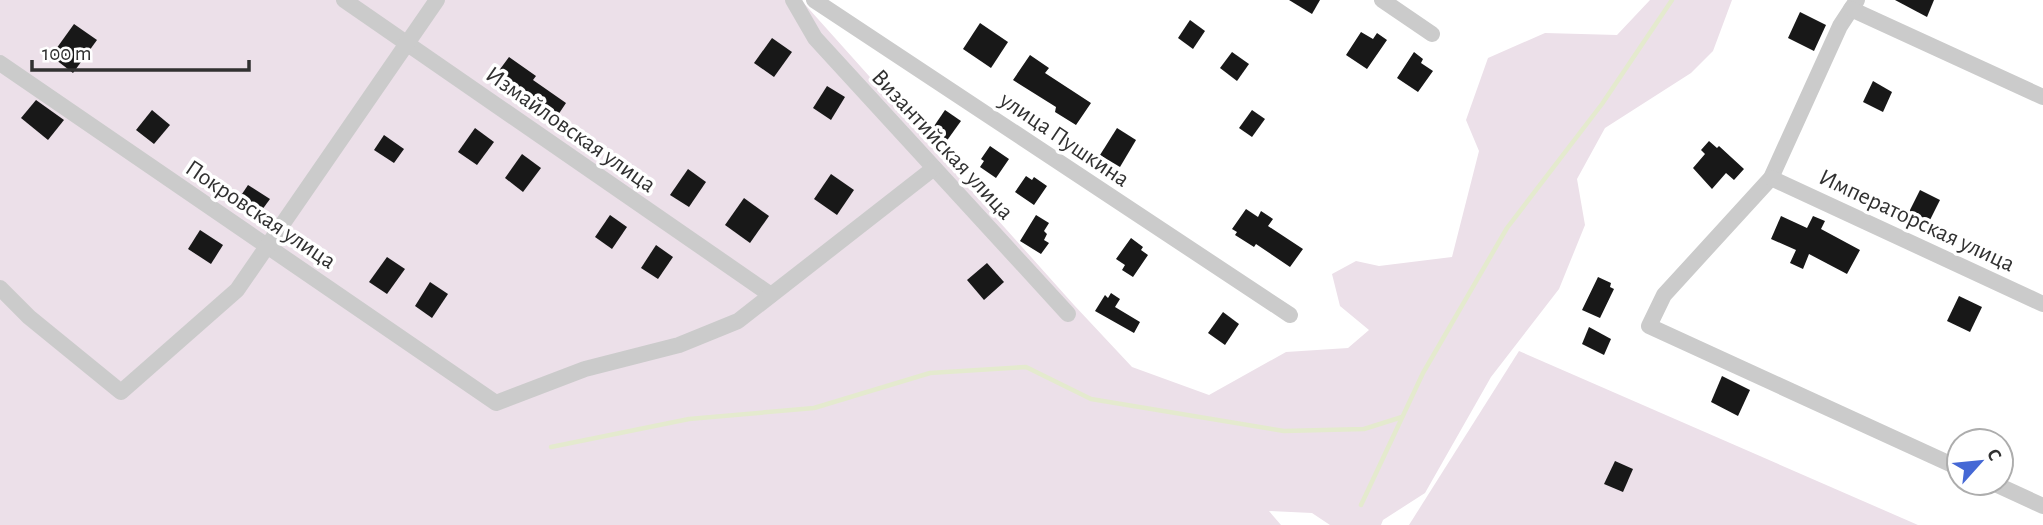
<svg xmlns="http://www.w3.org/2000/svg" width="2043" height="525" font-family="'Alegreya Sans',sans-serif">
  <rect width="100%" height="100%" fill="#fff"/>
  <g fill="#ece0e9">
    <path d="M0 0H801L1074 305 1132 367 1209 395 1286 352 1348 348 1369 330 1340 306 1332 274 1356 261 1379 266 1452 257 1479 151 1466 120 1488 58 1545 33 1617 35 1650 0H1732L1713 51 1691 73 1605 128 1577 179 1585 225 1559 289 1491 377 1425 493 1383 520 1381 525H1330L1312 513 1269 511 1281 525H0Z"/>
    <path d="M1519 351 1918 525H1409Z"/>
  </g>
  <g fill="none" stroke-linecap="round" stroke-linejoin="round">
    <g stroke="#e4eace" stroke-width="4.5">
      <path d="M551 447 689 419 814 408 930 373 1026 367 1091 399 1284 431 1364 429 1402 417"/>
      <path d="M1361 505 1423 373 1507 228 1602 104 1672 0"/>
    </g>
  </g>
  <g fill="#181818">
    <path d="M1289 0H1320L1312 14Z"/>
    <path d="M1895 0H1934L1927 17Z"/>
    <path d="M1800 12 1826 25 1814 51 1788 38Z"/>
    <path d="M1190 20 1205 31 1193 49 1178 38Z"/>
    <path d="M980 23 1008 42 991 68 963 49Z"/>
    <path d="M74 24 97 40 73 73 51 56Z"/>
    <path d="M1361 32 1373 39 1377 33 1387 40 1367 69 1346 55Z"/>
    <path d="M772 38 792 52 774 77 754 63Z"/>
    <path d="M1232 52 1249 64 1237 81 1220 68Z"/>
    <path d="M1414 52 1423 59 1421 63 1433 71 1418 92 1397 78Z"/>
    <path d="M1030 55 1049 68 1045 73 1091 103 1076 125 1055 112 1056 107 1013 80Z"/>
    <path d="M509 57 536 76 533 80 566 103 554 121 492 80Z"/>
    <path d="M1873 81 1892 92 1883 112 1863 102Z"/>
    <path d="M827 86 845 97 831 120 813 108Z"/>
    <path d="M36 100 64 120 48 140 21 118Z"/>
    <path d="M152 110 170 125 154 144 136 130Z"/>
    <path d="M945 110 961 121 943 146 928 135Z"/>
    <path d="M1252 110 1265 119 1252 137 1239 128Z"/>
    <path d="M475 128 494 142 477 165 458 152Z"/>
    <path d="M1117 128 1136 140 1120 167 1100 155Z"/>
    <path d="M384 135 404 149 394 163 374 150Z"/>
    <path d="M1709 141 1717 148 1719 146 1744 169 1734 180 1726 173 1712 189 1693 168 1705 154 1701 150Z"/>
    <path d="M990 146 1009 159 996 178 980 167 984 161 981 159Z"/>
    <path d="M522 154 541 168 523 192 505 178Z"/>
    <path d="M688 169 706 182 689 207 670 195Z"/>
    <path d="M831 174 854 190 837 215 814 199Z"/>
    <path d="M1026 176 1032 180 1034 177 1047 186 1034 205 1015 192Z"/>
    <path d="M248 185 270 199 259 214 238 200Z"/>
    <path d="M1920 190 1940 200 1927 226 1907 216Z"/>
    <path d="M744 198 769 216 750 243 725 225Z"/>
    <path d="M1246 209 1258 217 1261 211 1273 219 1268 226 1303 249 1290 267 1256 244 1254 247 1235 235 1237 232 1232 229Z"/>
    <path d="M610 215 627 227 612 249 595 237Z"/>
    <path d="M1036 215 1049 223 1044 231 1047 234 1044 240 1049 243 1041 254 1020 241Z"/>
    <path d="M1781 216 1807 228 1813 216 1825 221 1821 229 1860 250 1847 274 1809 254 1803 269 1790 263 1796 250 1771 239Z"/>
    <path d="M200 230 223 245 211 264 188 249Z"/>
    <path d="M1131 238 1143 247 1141 250 1148 255 1133 277 1122 270 1125 265 1116 259Z"/>
    <path d="M656 245 673 257 658 279 641 268Z"/>
    <path d="M387 257 405 269 387 294 369 282Z"/>
    <path d="M987 263 1004 282 984 300 967 280Z"/>
    <path d="M1598 277 1611 283 1610 287 1614 289 1600 318 1582 310Z"/>
    <path d="M430 282 448 294 432 318 415 306Z"/>
    <path d="M1111 293 1120 299 1115 307 1140 322 1134 333 1095 311 1105 295 1108 298Z"/>
    <path d="M1959 296 1982 307 1970 332 1947 321Z"/>
    <path d="M1223 312 1239 324 1225 345 1208 333Z"/>
    <path d="M1589 327 1611 339 1604 355 1582 344Z"/>
    <path d="M1722 376 1750 390 1738 416 1711 402Z"/>
    <path d="M1615 461 1633 469 1623 492 1604 484Z"/>
  </g>
  <g fill="none" stroke-linecap="round" stroke-linejoin="round">
    <g stroke="#cbcbcb" stroke-width="16">
      <path d="M344 0 771 295"/>
      <path d="M793 0 815 38 1068 314"/>
      <path d="M814 0 1290 315"/>
      <path d="M1382 0 1432 34"/>
      <path d="M1857 0 1840 26 1771 178 1664 295 1649 326 1959 468"/>
      <path d="M1851 9 2043 97"/>
      <path d="M0 63 496 403 585 369 679 345 738 321 934 168"/>
      <path d="M1771 178 2043 304"/>
      <path d="M0 288 29 317 121 392 237 290 437 0"/>
      <path d="M1993 483 2043 506"/>
    </g>
  </g>
  <g text-anchor="middle" stroke-width="7" stroke-linejoin="round" paint-order="stroke">
    <g font-size="24" fill="#313131" stroke="#fff">
      <text transform="translate(571 129) rotate(35)" y="8">Измайловская улица</text>
      <text transform="translate(1065 139) rotate(34)" y="8">улица Пушкина</text>
      <text transform="translate(943 144) rotate(47)" y="8">Византийская улица</text>
      <text transform="translate(261 214) rotate(34)" y="8">Покровская улица</text>
      <text transform="translate(1917 220) rotate(25)" y="8">Императорская улица</text>
    </g>
  </g>
  <g transform="translate(1980 462) rotate(63)"><circle r="33" fill="#ffffff" stroke="#adadad" stroke-width="2"/>
  <path d="M0-5L12 26L0 18L-12 26Z" fill="#4568d5"/>
  <text y="-10" font-size="19" font-weight="bold" text-anchor="middle" fill="#313131">С</text>
  </g>
  <path d="M32 60v10h217v-10" fill="none" stroke="#313131" stroke-width="3.5"/>
  <text x="42" y="60" font-size="21" fill="#313131" stroke="#ffffff" stroke-width="5" paint-order="stroke">100 m</text>
</svg>
